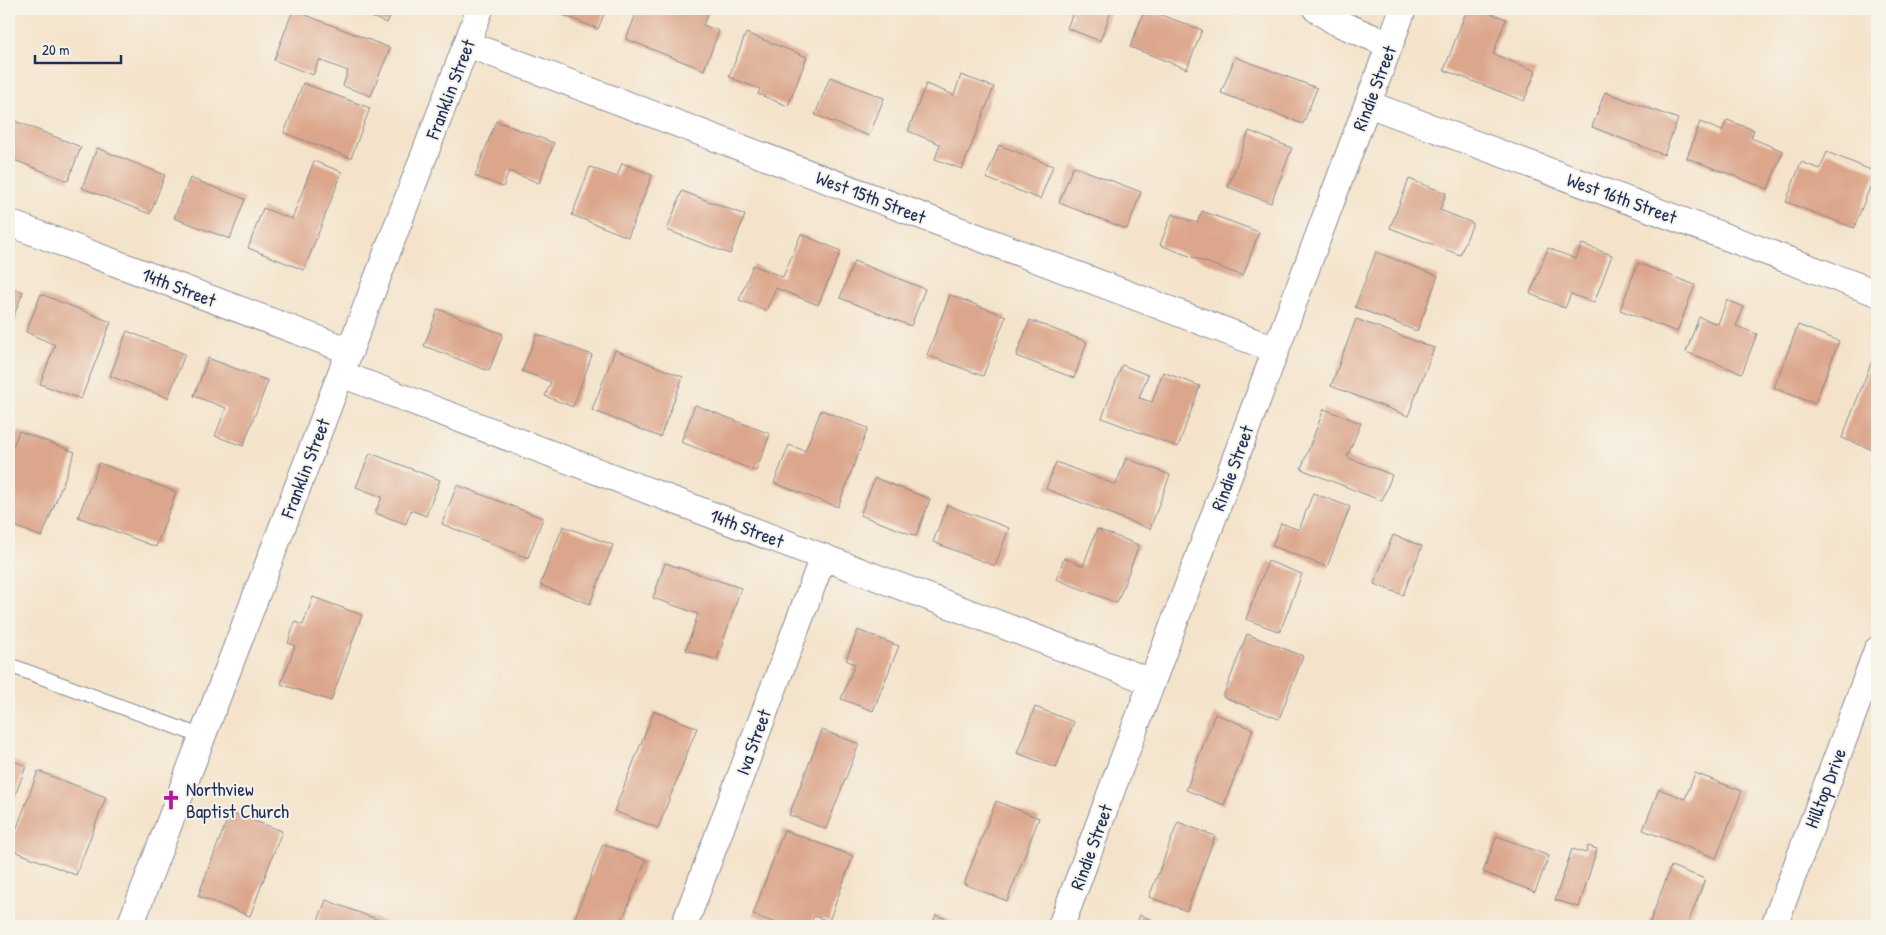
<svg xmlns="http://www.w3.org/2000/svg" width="1886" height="935" font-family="'Patrick Hand',sans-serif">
  <rect width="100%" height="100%" fill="#f7f3e8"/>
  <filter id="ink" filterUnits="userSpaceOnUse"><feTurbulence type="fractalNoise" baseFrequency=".02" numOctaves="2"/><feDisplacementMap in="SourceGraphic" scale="10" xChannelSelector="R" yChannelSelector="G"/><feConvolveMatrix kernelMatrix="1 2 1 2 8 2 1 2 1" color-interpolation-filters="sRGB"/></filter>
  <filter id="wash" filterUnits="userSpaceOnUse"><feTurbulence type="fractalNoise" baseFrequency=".0096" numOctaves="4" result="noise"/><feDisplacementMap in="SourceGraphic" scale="20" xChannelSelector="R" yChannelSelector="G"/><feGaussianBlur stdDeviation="1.12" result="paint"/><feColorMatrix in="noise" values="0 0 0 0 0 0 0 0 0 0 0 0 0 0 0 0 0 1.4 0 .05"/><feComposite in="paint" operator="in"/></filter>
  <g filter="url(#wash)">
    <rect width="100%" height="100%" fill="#f4e3ca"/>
    <g id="blocks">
      <g fill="#dba68b">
        <path d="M350 9H393L387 23Z"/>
        <path d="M548 9H606L598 29Z"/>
        <path d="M638 9H702L709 11 703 25 719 31 704 70 626 39Z"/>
        <path d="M1063 9H1112L1100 41 1067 28 1073 13Z"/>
        <path d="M1145 9 1202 30 1187 69 1130 47Z"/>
        <path d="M1467 9H1479L1506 19 1493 54 1536 71 1524 101 1444 70Z"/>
        <path d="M293 10 390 48 371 96 343 86 348 71 319 60 313 75 274 60Z"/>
        <path d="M746 33 807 57 788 106 758 94 760 89 729 77Z"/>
        <path d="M1235 57 1317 88 1303 124 1221 93Z"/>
        <path d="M961 75 994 87 962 169 935 159 940 144 908 131 926 84 954 95Z"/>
        <path d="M830 77 884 98 869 136 815 115Z"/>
        <path d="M303 83 370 108 351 158 284 133Z"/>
        <path d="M1605 92 1678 119 1664 155 1592 127Z"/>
        <path d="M1727 120 1754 130 1751 138 1783 151 1768 189 1687 158 1700 122 1722 131Z"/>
        <path d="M15 121 81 147 68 181 9 158V137Z"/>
        <path d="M496 121 554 143 539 183 509 171 503 187 475 176Z"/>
        <path d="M1249 131 1292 148 1271 203 1228 187Z"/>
        <path d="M999 145 1053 166 1040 199 986 178Z"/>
        <path d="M97 148 165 175 150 214 82 188Z"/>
        <path d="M1827 152 1876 172 1854 228 1786 202 1801 162 1820 169Z"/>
        <path d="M314 161 342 172 304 270 248 248 263 208 292 219Z"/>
        <path d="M622 163 652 175 628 237 572 215 590 167 617 177Z"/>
        <path d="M1073 166 1141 192 1127 229 1059 203Z"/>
        <path d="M190 178 245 199 230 239 174 218Z"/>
        <path d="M1409 179 1446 193 1440 210 1473 223 1460 255 1390 228Z"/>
        <path d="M682 191 745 215 730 254 667 230Z"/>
        <path d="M1202 211 1259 232 1243 276 1160 245 1172 214 1197 223Z"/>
        <path d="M801 234 841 251 818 305 776 288 766 310 739 300 753 265 783 277Z"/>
        <path d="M1582 244 1612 255 1594 303 1571 294 1565 308 1530 294 1548 248 1576 259Z"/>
        <path d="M1376 252 1438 276 1417 331 1355 307Z"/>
        <path d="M854 261 925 289 911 326 840 298Z"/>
        <path d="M1638 263 1695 285 1677 332 1620 310Z"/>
        <path d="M9 286 23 292 9 329Z"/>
        <path d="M41 294 111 322 81 399 40 384 55 345 26 332Z"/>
        <path d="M950 295 1006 316 983 376 927 355Z"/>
        <path d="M1727 300 1744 307 1736 326 1757 334 1742 373 1686 352 1699 317 1718 324Z"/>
        <path d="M438 309 503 334 489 371 424 346Z"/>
        <path d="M1356 319 1434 348 1408 416 1331 386Z"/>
        <path d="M1030 320 1087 342 1074 378 1016 356Z"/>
        <path d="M1798 325 1839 341 1815 404 1774 388Z"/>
        <path d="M127 331 185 354 168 398 110 376Z"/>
        <path d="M537 334 592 355 573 407 545 396 551 382 522 371Z"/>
        <path d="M615 350 683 377 660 437 592 410Z"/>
        <path d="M1875 353 1877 354 1876 451 1842 438Z"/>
        <path d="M208 358 268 381 243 446 215 436 226 408 194 396Z"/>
        <path d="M1122 365 1148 375 1139 398 1152 402 1163 372 1200 386 1178 447 1102 418Z"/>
        <path d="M695 405 770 434 756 471 681 442Z"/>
        <path d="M1324 409 1361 423 1347 457 1392 475 1382 501 1301 469Z"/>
        <path d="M821 410 868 428 838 507 774 483 789 445 805 451Z"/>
        <path d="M19 431 75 452 42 537 9 524V456Z"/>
        <path d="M370 453 440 480 426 516 411 510 406 524 375 513 382 497 356 487Z"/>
        <path d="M1126 458 1170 475 1150 529 1046 489 1056 462 1116 485Z"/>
        <path d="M99 463 176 492 156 547 78 517Z"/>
        <path d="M875 478 930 499 916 536 860 515Z"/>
        <path d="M457 485 543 518 528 558 442 524Z"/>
        <path d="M1313 493 1350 507 1327 567 1272 546 1281 523 1299 530Z"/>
        <path d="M947 505 1009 528 995 566 933 542Z"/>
        <path d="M563 526 613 545 590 604 540 585Z"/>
        <path d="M1097 529 1139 545 1117 603 1056 579 1064 558 1083 566Z"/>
        <path d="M1393 535 1422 546 1403 595 1374 584Z"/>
        <path d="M1268 561 1302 574 1280 632 1246 619Z"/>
        <path d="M665 563 741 588 717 660 686 650 698 614 653 598Z"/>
        <path d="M313 597 362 615 331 701 281 684 295 646 288 643 295 622 303 625Z"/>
        <path d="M858 630 899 646 873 711 841 699 855 664 846 660Z"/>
        <path d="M1247 634 1303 656 1279 719 1223 697Z"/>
        <path d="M1035 707 1074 722 1056 768 1017 753Z"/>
        <path d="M654 711 697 728 658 828 614 811Z"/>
        <path d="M1215 714 1253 729 1224 805 1186 790Z"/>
        <path d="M822 730 859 744 826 829 789 815Z"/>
        <path d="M9 759 26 766 9 812Z"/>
        <path d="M38 771 106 797 76 875 9 849Z"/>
        <path d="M1695 773 1742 791 1716 858 1643 830 1659 789 1685 799Z"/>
        <path d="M996 801 1039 818 1007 901 964 884Z"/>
        <path d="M230 812 282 831 250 916 198 896Z"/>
        <path d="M1178 822 1215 836 1187 911 1149 897Z"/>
        <path d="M784 830 853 856 829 921 814 916 810 926H785L753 915Z"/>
        <path d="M1497 836 1549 856 1535 892 1483 872Z"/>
        <path d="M603 844 646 860 620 926H572Z"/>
        <path d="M1588 846 1597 849 1579 907 1555 900 1572 849 1586 853Z"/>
        <path d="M1671 866 1705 879 1687 926H1654L1649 924Z"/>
        <path d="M326 900 389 924 388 926H316Z"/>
        <path d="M936 915 965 926H931Z"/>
        <path d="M1140 915 1168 926H1136Z"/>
      </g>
    </g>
  </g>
  <g filter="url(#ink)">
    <use href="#blocks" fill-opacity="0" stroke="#888994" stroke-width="1"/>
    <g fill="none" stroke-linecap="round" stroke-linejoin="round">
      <defs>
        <path id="lane" d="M9 665 203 737"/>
        <g id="street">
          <path d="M1316 9 1336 22 1390 45"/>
          <path d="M467 44 1276 350"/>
          <path d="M1368 104 1877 293"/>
          <path d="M9 223 350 351"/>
          <path d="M341 374 1152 682"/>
          <path d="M130 926 480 9"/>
          <path d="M684 926 823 557"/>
          <path d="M1061 926 1403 9"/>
          <path d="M1774 926 1877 650"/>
        </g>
      </defs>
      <use href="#lane" stroke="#888994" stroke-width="16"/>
      <use href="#street" stroke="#888994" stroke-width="28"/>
      <use href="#lane" stroke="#fff" stroke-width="14"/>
      <use href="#street" stroke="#fff" stroke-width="26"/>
    </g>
  </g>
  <defs>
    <symbol id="church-bare" viewBox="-9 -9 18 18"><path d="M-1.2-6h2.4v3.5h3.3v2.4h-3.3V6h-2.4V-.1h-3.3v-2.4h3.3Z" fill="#b5179e" stroke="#f7f3e8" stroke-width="2.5" paint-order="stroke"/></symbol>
  </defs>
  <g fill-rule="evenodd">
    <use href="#church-bare" x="157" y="786" width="28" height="28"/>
  </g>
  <g text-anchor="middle" stroke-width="4" stroke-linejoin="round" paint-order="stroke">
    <g font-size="19" fill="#1b2f5e" stroke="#f7f3e8">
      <text transform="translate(1374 88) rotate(-69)" y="7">Rindie Street</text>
      <text transform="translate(450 89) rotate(-69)" y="7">Franklin Street</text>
      <text transform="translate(871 197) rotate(21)" y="7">West 15th Street</text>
      <text transform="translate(1622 198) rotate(20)" y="7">West 16th Street</text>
      <text transform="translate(179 287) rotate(21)" y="7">14th Street</text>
      <text transform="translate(305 468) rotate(-69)" y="7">Franklin Street</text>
      <text transform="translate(1232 468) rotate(-70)" y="7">Rindie Street</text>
      <text transform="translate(747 528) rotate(21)" y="7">14th Street</text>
      <text transform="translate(753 742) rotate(-70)" y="7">Iva Street</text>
      <text transform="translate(1825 788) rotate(-69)" y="7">Hilltop Drive</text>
      <text transform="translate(1091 847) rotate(-70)" y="7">Rindie Street</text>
    </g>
    <g font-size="19" fill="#1b2f5e" stroke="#f7f3e8" text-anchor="start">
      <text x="186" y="796">Northview<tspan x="186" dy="22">Baptist Church</tspan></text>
    </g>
  </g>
  <rect width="1886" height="935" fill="none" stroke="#f7f3e8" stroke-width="30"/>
  <path d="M35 55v8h86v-8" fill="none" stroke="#1b2f5e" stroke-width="2.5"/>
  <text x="42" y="55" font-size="15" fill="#1b2f5e" stroke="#f7f3e8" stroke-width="4" paint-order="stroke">20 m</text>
</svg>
